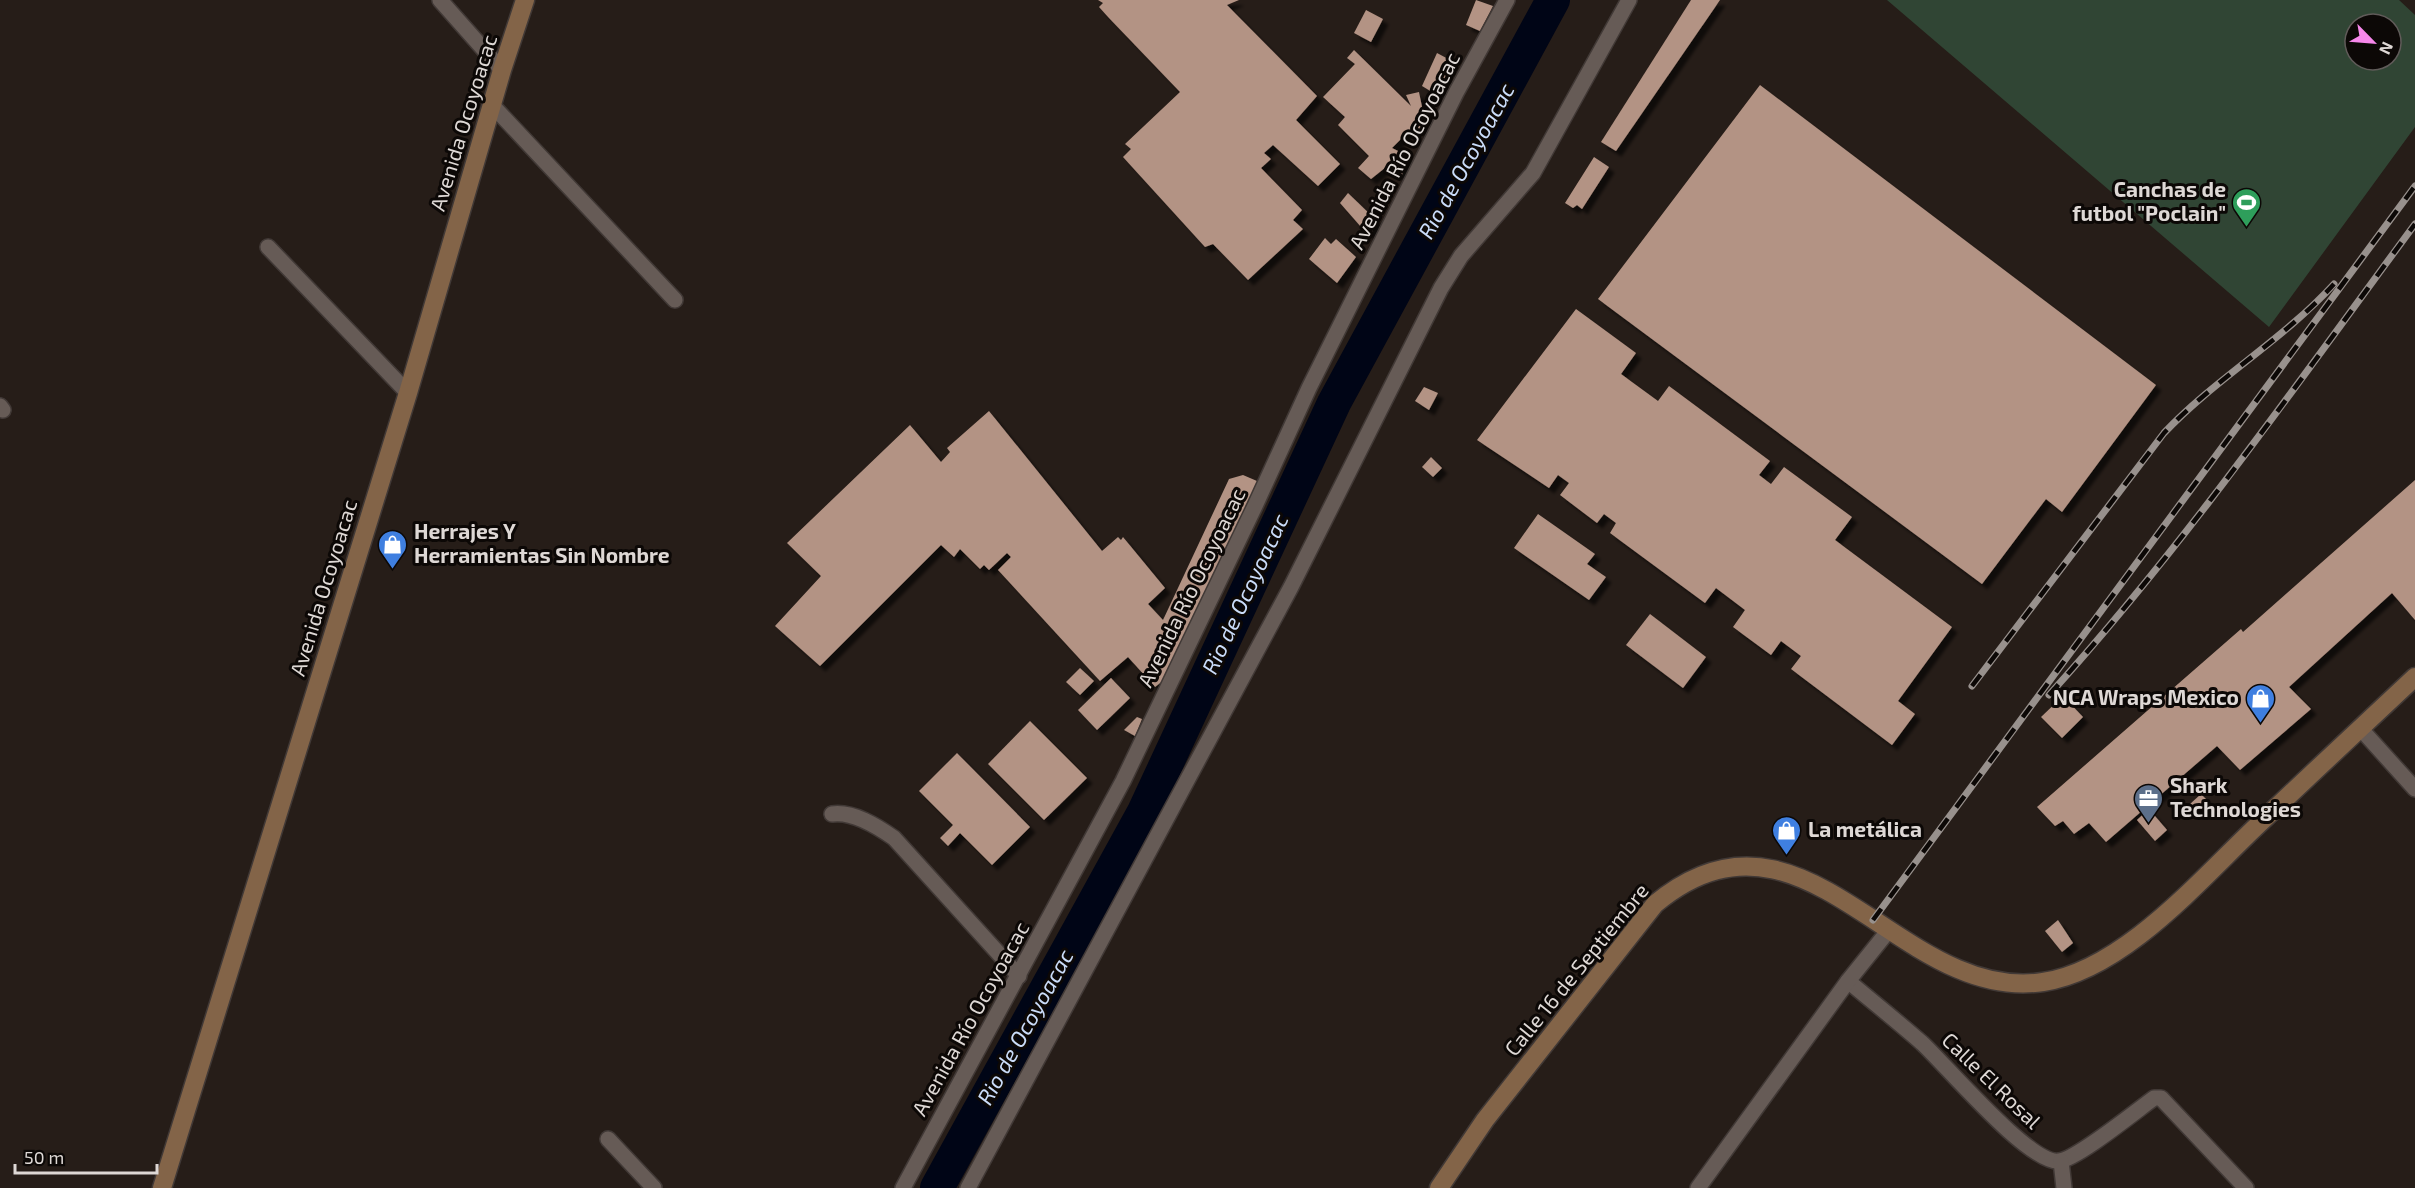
<svg xmlns="http://www.w3.org/2000/svg" width="2415" height="1188" font-family="'Exo 2',sans-serif">
  <defs>
    <filter id="shadow"><feDropShadow dx="5.5" dy="5.5" stdDeviation="1.5" flood-color="#0009"/></filter>
  </defs>
  <rect width="100%" height="100%" fill="#261d18"/>
  <path fill="#304534" fill-rule="evenodd" d="M1887 0H2399L2415 15V127L2269 327ZM2355 24H2391V60H2355Z"/>
  <g fill="none" stroke-linecap="round" stroke-linejoin="round">
    <path stroke="#000516" stroke-width="34" d="M937 1188 1144 812 1334 403 1553 0"/>
  </g>
  <g fill="#b39384" filter="url(#shadow)">
    <path d="M1098 0H1239L1227 5 1317 96 1296 120 1340 164 1318 186 1273 145 1264 153 1271 159 1261 168 1302 210 1293 220 1303 229 1248 280 1213 244 1205 247 1123 157 1131 149 1125 144 1180 92 1109 18 1099 7 1103 3Z"/>
    <path d="M1476 0 1493 6 1480 31 1466 25Z"/>
    <path d="M1691 0H1720L1616 151 1601 142Z"/>
    <path d="M1366 10 1383 19 1371 42 1354 33Z"/>
    <path d="M1354 50 1411 106 1406 95 1419 92 1422 107 1430 108 1419 133 1416 124 1392 148 1410 157 1401 177 1386 167 1371 179 1358 168 1369 156 1338 125 1345 117 1323 97 1355 64 1347 58Z"/>
    <path d="M1437 53 1452 61 1437 95 1422 86Z"/>
    <path d="M1760 85 2156 385 2062 512 2046 499 1982 584 1598 299Z"/>
    <path d="M1594 157 1609 167 1582 209 1577 205 1573 208 1565 203Z"/>
    <path d="M1348 193 1378 222 1369 236 1340 203Z"/>
    <path d="M1325 238 1331 244 1336 239 1356 257 1337 283 1309 259Z"/>
    <path d="M1576 309 1636 353 1621 374 1658 401 1669 386 1770 461 1759 475 1771 484 1784 467 1852 517 1835 540 1952 627 1898 701 1915 714 1892 745 1791 669 1801 656 1781 641 1771 655 1733 627 1745 610 1716 588 1705 603 1610 533 1616 523 1604 514 1597 523 1560 495 1569 483 1558 475 1549 488 1477 440Z"/>
    <path d="M1424 387 1438 393 1429 410 1415 401Z"/>
    <path d="M989 411 1102 551 1118 537 1121 540 1123 537 1165 588 1148 604 1163 620 1229 479 1243 475 1257 481 1259 486 1169 676 1155 687 1128 657 1100 681 998 570 1011 557 1007 553 989 570 984 565 980 569 960 549 954 557 941 545 820 666 775 626 821 576 787 543 910 425 941 462 950 452 947 448Z"/>
    <path d="M1431 457 1442 468 1433 477 1422 467Z"/>
    <path d="M2415 480V620L2392 593 2289 687 2311 709 2240 770 2217 746 2106 842 2089 823 2074 834 2063 821 2055 826 2037 807 2241 629 2243 632Z"/>
    <path d="M1538 514 1595 554 1587 564 1606 577 1589 600 1514 548Z"/>
    <path d="M1650 614 1706 657 1683 688 1626 645Z"/>
    <path d="M1080 668 1094 681 1080 695 1066 682Z"/>
    <path d="M1111 678 1130 698 1097 730 1078 710Z"/>
    <path d="M2063 696 2083 717 2062 738 2041 717Z"/>
    <path d="M1137 717 1142 719 1135 736 1124 730Z"/>
    <path d="M1030 721 1087 778 1044 820 988 764Z"/>
    <path d="M957 753 1030 827 992 865 960 833 948 846 940 838 953 825 919 791Z"/>
    <path d="M2201 794 2207 800 2196 811 2190 804Z"/>
    <path d="M2149 809 2167 830 2155 841 2137 820Z"/>
    <path d="M2058 920 2073 943 2062 952 2045 931Z"/>
  </g>
  <g fill="none" stroke-linecap="round" stroke-linejoin="round">
    <defs>
      <g id="street">
        <path d="M440 0 502 70"/>
        <path d="M492 105 675 300"/>
        <path d="M268 247 408 393"/>
        <path d="M0 406 3 410"/>
        <path d="M2360 728 2415 789"/>
        <path d="M832 814C853 811 877 826 894 838L1019 976"/>
        <path d="M1848 981C1873 1002 1898 1022 1922 1043 1946 1065 2030 1165 2059 1161 2077 1159 2136 1111 2154 1098H2161L2246 1188"/>
        <path d="M608 1139 654 1188"/>
        <path d="M2061 1161 2064 1188"/>
        <path d="M903 1188 1123 781 1255 506 1309 388 1456 93 1507 0"/>
        <path d="M968 1188 1291 587 1441 288 1461 256 1533 173 1629 0"/>
        <path d="M1698 1188 1848 981 1889 930"/>
      </g>
      <g id="secondary">
        <path d="M162 1188 408 393 502 70 525 0"/>
        <path d="M1439 1188 1485 1120 1655 904C1804 780 1898 1004 2043 982 2125 970 2203 876 2261 822 2312 773 2364 725 2415 677"/>
      </g>
    </defs>
    <use href="#street" stroke="#413936" stroke-width="18"/>
    <use href="#secondary" stroke="#413936" stroke-width="21"/>
    <use href="#street" stroke="#665b56" stroke-width="15"/>
    <use href="#secondary" stroke="#836448" stroke-width="18"/>
    <defs>
      <g id="rail">
        <path d="M1972 686 2164 433C2216 378 2283 340 2334 284"/>
        <path d="M2049 695C2183 547 2297 384 2415 224"/>
        <path d="M1873 920 2415 186"/>
      </g>
    </defs>
    <use href="#rail" stroke="#98918d" stroke-width="7"/>
    <use href="#rail" stroke="#0c0806" stroke-width="4.5" stroke-dasharray="14" stroke-linecap="butt"/>
  </g>
  <defs>
    <symbol id="stadium-pin" viewBox="-11 -11 22 30"><path d="M0 17L-7.5 6A9.5 9.5 0 1 1 7.5 6Z" fill="#2e9e5b" stroke="#0c0806"/><path d="M0-5a6.5 5 0 1 0 0 10a6.5 5 0 1 0 0-10ZM-3.5-1.8h7v3.6h-7Z" fill="#fff"/></symbol>
    <symbol id="shop-pin" viewBox="-11 -11 22 30"><path d="M0 17L-7.5 6A9.5 9.5 0 1 1 7.5 6Z" fill="#3f7fe0" stroke="#0c0806"/><path d="M-5-2.5h2.3a2.7 3.5 0 0 1 5.4 0H5L5.5 6h-11ZM-1.5-2.5h3a1.5 2.3 0 0 0-3 0Z" fill="#fff"/></symbol>
    <symbol id="office-pin" viewBox="-11 -11 22 30"><path d="M0 17L-7.5 6A9.5 9.5 0 1 1 7.5 6Z" fill="#5c6f8a" stroke="#0c0806"/><path d="M-6-3h4V-5.5h4V-3h4V5H-6ZM-1-4.5V-3h2v-1.5ZM-6 0V1H6V0Z" fill="#fff"/></symbol>
  </defs>
  <g fill-rule="evenodd">
    <use href="#stadium-pin" x="2230" y="186" width="33" height="45"/>
    <use href="#shop-pin" x="376" y="528" width="33" height="45"/>
    <use href="#shop-pin" x="2244" y="682" width="33" height="45"/>
    <use href="#office-pin" x="2132" y="782" width="33" height="45"/>
    <use href="#shop-pin" x="1770" y="814" width="33" height="45"/>
  </g>
  <g text-anchor="middle" stroke-width="6" stroke-linejoin="round" paint-order="stroke">
    <g font-size="21" fill="#ded8d5" stroke="#0c0806">
      <text transform="translate(464 123) rotate(-73)" y="7">Avenida Ocoyoacac</text>
      <text transform="translate(1405 151) rotate(-63)" y="7">Avenida Río Ocoyoacac</text>
      <text transform="translate(324 588) rotate(-73)" y="7">Avenida Ocoyoacac</text>
      <text transform="translate(1192 588) rotate(-64)" y="7">Avenida Río Ocoyoacac</text>
      <text transform="translate(1577 970) rotate(-51)" y="7">Calle 16 de Septiembre</text>
      <text transform="translate(971 1019) rotate(-61)" y="7">Avenida Río Ocoyoacac</text>
      <text transform="translate(1991 1081) rotate(44)" y="7">Calle El Rosal</text>
    </g>
    <g font-size="21" font-weight="bold" fill="#ded8d5" stroke="#0c0806" text-anchor="start">
      <text x="2226" y="197" text-anchor="end">Canchas de<tspan x="2226" dy="24">futbol "Poclain"</tspan></text>
      <text x="414" y="539">Herrajes Y<tspan x="414" dy="24">Herramientas Sin Nombre</tspan></text>
      <text x="2239" y="705" text-anchor="end">NCA Wraps Mexico</text>
      <text x="2170" y="793">Shark<tspan x="2170" dy="24">Technologies</tspan></text>
      <text x="1808" y="837">La metálica</text>
    </g>
    <g font-size="22" font-style="italic" fill="#cadcf9" stroke="#0c0806">
      <text transform="translate(1466 161) rotate(-61)" y="8">Rio de Ocoyoacac</text>
      <text transform="translate(1245 594) rotate(-65)" y="8">Rio de Ocoyoacac</text>
      <text transform="translate(1025 1027) rotate(-61)" y="8">Rio de Ocoyoacac</text>
    </g>
  </g>
  <g transform="translate(2373 42) rotate(115)"><circle r="28" fill="#0c0806" stroke="#605b59" stroke-width="1.5"/>
  <path d="M0-4.5L10 22L0 15L-10 22Z" fill="#f788eb"/>
  <text y="-9" font-size="16" font-weight="bold" text-anchor="middle" fill="#ded8d5">N</text>
  </g>
  <path d="M15 1164v9h142v-9" fill="none" stroke="#ded8d5" stroke-width="3"/>
  <text x="24" y="1164" font-size="18" fill="#ded8d5" stroke="#0c0806" stroke-width="4.5" paint-order="stroke">50 m</text>
</svg>
